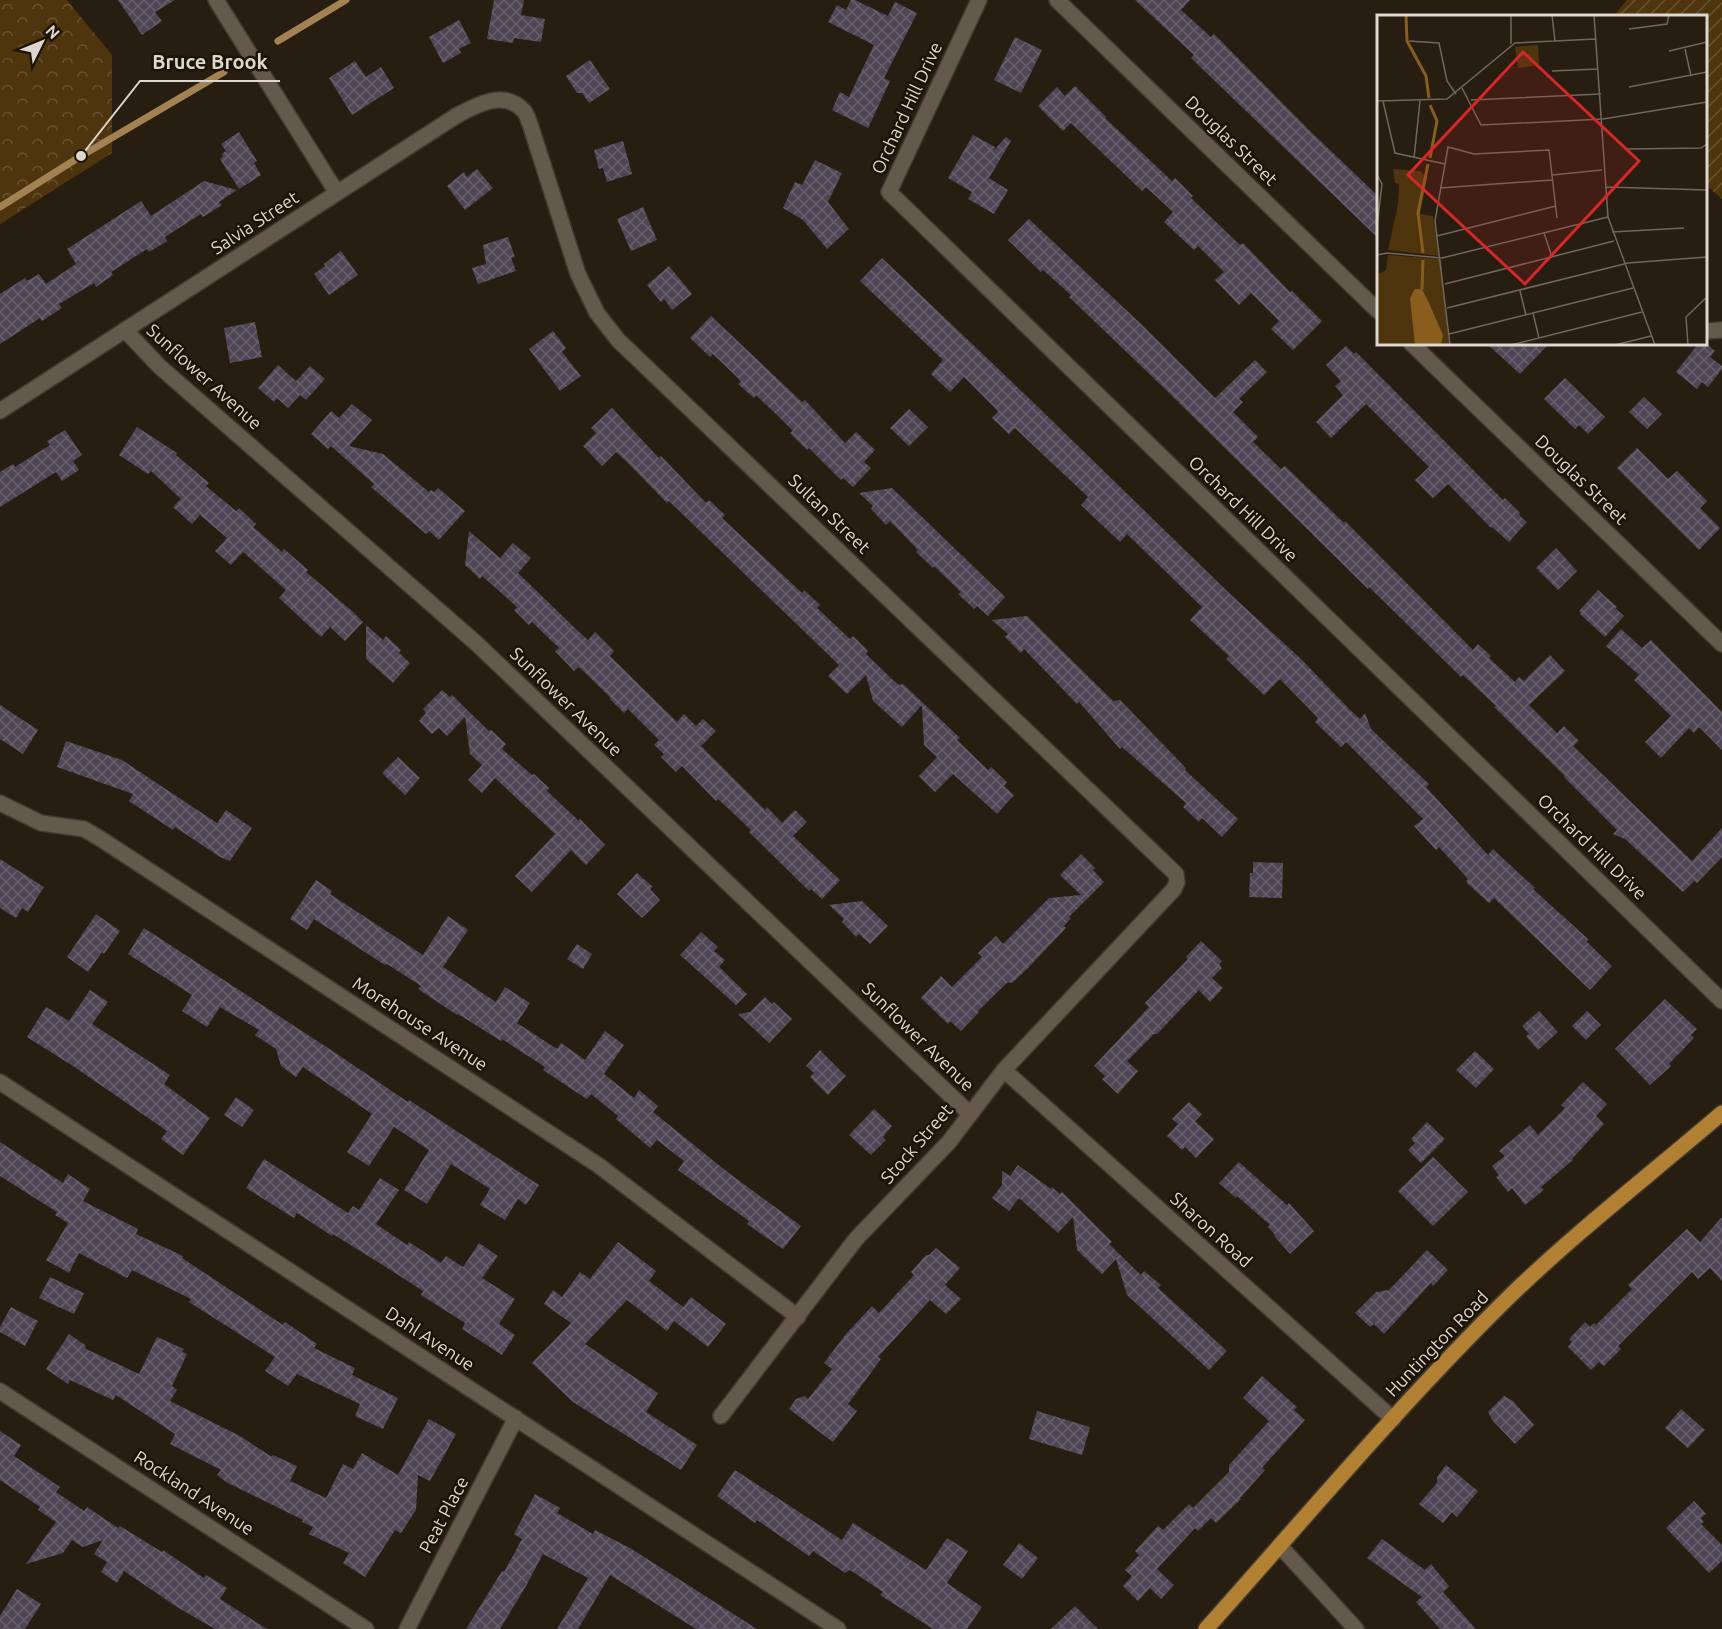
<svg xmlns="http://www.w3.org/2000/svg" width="1722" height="1629" font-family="Ubuntu,sans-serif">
  <defs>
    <pattern id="park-crowns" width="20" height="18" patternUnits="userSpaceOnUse" patternTransform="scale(1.5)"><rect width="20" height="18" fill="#4f350e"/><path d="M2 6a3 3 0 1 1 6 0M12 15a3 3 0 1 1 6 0" fill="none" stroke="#685230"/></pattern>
    <pattern id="garden-furrows" width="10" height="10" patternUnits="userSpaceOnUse" patternTransform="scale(1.5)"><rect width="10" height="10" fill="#4f350e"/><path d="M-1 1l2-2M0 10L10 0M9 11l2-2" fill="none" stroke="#685230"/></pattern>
    <pattern id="building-cross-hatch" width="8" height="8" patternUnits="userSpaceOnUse" patternTransform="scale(1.5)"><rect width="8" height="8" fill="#4e4655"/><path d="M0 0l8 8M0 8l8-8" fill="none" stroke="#67606c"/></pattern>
  </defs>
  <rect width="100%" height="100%" fill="#271d11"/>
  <path fill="url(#park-crowns)" d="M0 0H67L112 55V153L0 224Z"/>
  <path fill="url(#garden-furrows)" d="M1627 0H1722V199L1706 185V16H1614Z"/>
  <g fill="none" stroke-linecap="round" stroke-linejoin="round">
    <g stroke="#a28253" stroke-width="7">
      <path d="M278 41 346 0"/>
      <path d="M0 207 81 156 224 72"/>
    </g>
  </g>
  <g fill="url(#building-cross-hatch)">
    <path d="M118 0H175L155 12 162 21 142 35Z"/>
    <path d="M494 0H524L521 15 545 19 541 42 514 38 513 43 487 39Z"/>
    <path d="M851 0H855L888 16 895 2 917 13 884 78 890 81 868 128 832 110 840 92 849 97 874 45 828 22 837 5 846 10Z"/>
    <path d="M1135 0H1190L1181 10 1211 37 1214 34 1309 130 1378 196V238L1191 58 1194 55Z"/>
    <path d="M459 20 471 43 459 49 461 53 443 63 429 37Z"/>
    <path d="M1015 37 1042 50 1021 93 994 80Z"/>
    <path d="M590 60 610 89 589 103 582 93H577L566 76Z"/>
    <path d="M355 61 366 77 381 67 394 88 352 115 329 78Z"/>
    <path d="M1075 86 1106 117 1105 118 1172 181 1175 178 1193 196 1191 198 1240 245 1243 243 1290 292 1292 291 1322 321 1293 350 1271 329 1279 321 1251 293 1239 305 1215 280 1224 272 1198 246 1194 250 1164 222 1173 212 1146 187 1142 191 1071 123 1063 131 1038 106 1057 87 1065 96Z"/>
    <path d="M239 132 257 161 254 163 261 175 239 189 220 159 223 157 222 154 226 151 221 144Z"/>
    <path d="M973 135 995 147 994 150 1006 137 1011 141 989 178 1008 190 994 214 968 199 972 192 948 178Z"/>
    <path d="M623 141 632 174 607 182 603 168 599 169 594 150Z"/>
    <path d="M815 160 842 173 828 202 849 229 827 249 803 220 783 208 795 182 802 185Z"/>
    <path d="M477 169 493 188 465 210 447 186 464 172 467 177Z"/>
    <path d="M204 181 237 190 219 202 222 205 203 217 201 214 165 237 167 241 149 252 147 249 111 272 113 275 96 287 94 283 59 304 62 308 42 321 40 318 0 344V294L25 278 27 281 39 274 46 284 76 264 67 249 141 201 151 216Z"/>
    <path d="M643 207 657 240 631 251 617 219Z"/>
    <path d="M1029 219 1141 324 1215 398 1255 360 1267 372 1239 399 1243 402 1233 412 1258 437 1253 442 1281 469 1285 466 1344 523 1345 521 1473 650 1478 644 1491 656 1489 658 1515 682 1519 677 1524 681 1550 655 1565 671 1529 705 1557 733 1564 726 1579 741 1573 746 1692 861 1722 828V857L1697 883 1694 881 1683 892 1625 839 1613 834 1617 830 1564 777 1565 776 1494 707 1496 706 1463 675 1461 677 1369 587 1368 589 1161 385 1069 297 1071 295 1043 270 1041 272 1008 240Z"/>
    <path d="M508 237 515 257 511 258 516 271 478 284 472 268 486 264 483 245Z"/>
    <path d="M341 251 358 275 329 295 314 274 325 266 324 264Z"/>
    <path d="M882 258 1037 406 1229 593 1301 659 1350 710 1360 719 1365 713 1371 729 1429 784 1426 787 1488 855 1493 849 1535 888 1533 889 1588 939 1587 942 1612 966 1590 990 1494 898 1489 903 1466 882 1468 879 1439 847 1436 850 1414 826 1423 819 1346 742 1341 747 1315 722 1318 718 1280 679 1264 695 1226 659 1229 656 1190 620 1202 607 1127 534 1120 542 1081 505 1088 497 1015 428 1009 434 992 418 998 411 964 377 950 392 931 374 943 360 860 281Z"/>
    <path d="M669 266 692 294 672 310 664 299 661 302 647 285Z"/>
    <path d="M711 316 802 402 805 400 845 443 856 432 875 450 864 462 871 468 853 487 843 478 841 480 809 448 807 450 790 433 793 431 778 416 756 395 754 398 738 384 741 381 713 354 710 357 690 338Z"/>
    <path d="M255 322 262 357 230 363 224 328Z"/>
    <path d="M553 331 566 348 562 352 581 376 560 391 529 349Z"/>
    <path d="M1706 343 1715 351 1710 357 1722 366V369L1708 387 1702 382 1697 389 1676 372 1698 344Z"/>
    <path d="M1487 344H1549L1520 374Z"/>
    <path d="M1346 346 1354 354 1356 352 1503 500 1505 498 1520 513 1519 515 1527 522 1509 542 1492 527 1491 528 1448 484 1433 498 1415 480 1429 467 1366 404 1331 438 1316 422 1343 395 1335 386 1341 381 1326 365Z"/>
    <path d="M278 365 296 381 310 366 325 379 306 400 300 395 288 408 277 398 274 402 258 388Z"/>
    <path d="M1565 378 1605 417 1588 434 1579 425 1575 429 1544 399Z"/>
    <path d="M1644 397 1662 414 1647 429 1629 412Z"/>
    <path d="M352 404 372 420 349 446 383 454 429 492 431 490 434 492 438 488 465 511 439 540 429 531 426 534 371 487 374 484 331 446 328 449 311 434 331 411 339 418Z"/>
    <path d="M612 408 659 458 661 456 706 503 709 500 725 515 722 518 802 593 804 590 820 605 817 608 850 639 853 636 868 651 866 654 892 679 899 685 903 684 960 738 957 740 988 770 991 767 1007 782 1004 786 1014 795 997 814 953 774 935 792 919 776 937 757 924 745 922 705 902 727 873 701 866 675 847 694 828 676 839 665 669 501 667 503 624 459 616 452 602 466 583 446 596 433 591 428Z"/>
    <path d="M909 409 928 427 909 446 890 428Z"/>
    <path d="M137 427 177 453 176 455 209 483 206 486 236 511 239 508 256 524 253 527 282 552 284 549 308 570 306 572 353 612 363 622 345 641 330 627 321 637 279 598 286 590 243 552 231 565 215 551 227 538 200 515 192 524 173 507 181 499 151 471 148 474 119 455Z"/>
    <path d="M65 430 82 455 73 461 79 470 62 481 56 472 0 507V472L13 464 15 467 50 445 47 441Z"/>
    <path d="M1637 448 1668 479 1677 471 1707 501 1700 508 1720 528 1699 550 1617 468Z"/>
    <path d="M892 488 1005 597 988 616 977 606 974 609 958 594 961 592 934 566 933 568 916 552 918 550 890 521 886 525 871 509 873 506 859 493Z"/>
    <path d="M469 531 500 558 513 543 531 558 518 573 577 630 588 640 595 632 614 651 610 656 677 722 684 714 696 726 703 719 716 731 701 746 765 810 767 807 782 823 795 810 807 822 793 836 840 880 822 899 811 889 809 891 749 832 751 830 718 799 716 801 682 766 676 772 661 757 664 754 654 745 659 740 628 709 624 713 610 699 611 698 579 667 574 671 555 651 559 648 532 622 529 625 514 610 517 607 482 576 480 579 465 565Z"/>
    <path d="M1556 548 1577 571 1558 590 1536 568Z"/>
    <path d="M1598 590 1617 607 1615 608 1624 616 1605 637 1580 614 1581 613 1579 611Z"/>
    <path d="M1027 616 1113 701 1120 700 1186 768 1185 770 1238 819 1222 837 1202 818 1199 822 1183 807 1186 803 1122 747 1120 749 1079 702 1077 704 1024 649 1021 653 1005 637 1008 634 992 620Z"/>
    <path d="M366 625 383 640 386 636 401 650 399 653 410 663 393 683 366 659Z"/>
    <path d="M1621 629 1642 648 1651 640 1722 712V750L1699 727 1694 733 1689 728 1661 758 1645 742 1671 716 1634 680 1639 675 1606 646Z"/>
    <path d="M442 690 450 697 452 695 489 731 491 730 506 744 502 749 532 775 534 774 549 788 547 791 579 821 580 819 605 845 586 865 571 850 532 892 515 876 555 834 495 778 482 793 468 780 482 765 470 754 465 717 447 736 439 728 432 734 419 721 426 713 423 709Z"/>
    <path d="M0 705 38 730 23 754 0 739Z"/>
    <path d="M66 741 122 760 217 823 226 810 252 828 230 861 220 857 175 827 173 830 129 801 133 794 57 767Z"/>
    <path d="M398 757 420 778 405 795 382 773Z"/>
    <path d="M1081 854 1095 868 1093 870 1104 882 1069 917 1071 918 1064 926 1066 928 1027 969 1012 983 1008 982 978 1011 979 1012 961 1031 950 1021 948 1024 921 998 941 976 952 987 982 957 978 953 996 936 1003 944 1049 898 1081 895 1060 875Z"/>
    <path d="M0 859 44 887 28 912 22 908 16 918 0 908Z"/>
    <path d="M1253 862 1283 863 1282 898 1249 897 1250 873H1253Z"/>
    <path d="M637 873 653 887 650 889 660 900 642 918 617 894Z"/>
    <path d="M316 880 332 891 330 894 423 955 448 916 468 930 443 967 496 1002 505 987 530 1003 517 1023 557 1049 561 1043 585 1060 605 1031 624 1045 604 1074 634 1098 639 1090 658 1106 653 1112 730 1174 801 1226 783 1249 747 1224 749 1221 678 1170 684 1161 657 1140 650 1148 616 1119 618 1116 591 1094 587 1099 570 1088 543 1070 545 1067 502 1039 501 1041 458 1014 457 1015 418 989 421 986 387 964 385 965 314 919 307 930 290 919Z"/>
    <path d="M862 901 888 926 870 944 859 934 856 937 842 922 844 919 829 905Z"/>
    <path d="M96 914 120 931 104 954 102 952 88 972 67 957Z"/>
    <path d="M144 928 331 1050 408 1102 409 1100 539 1185 526 1205 518 1199 505 1220 480 1205 490 1189 451 1164 427 1204 404 1190 429 1150 394 1127 369 1166 347 1152 372 1114 303 1067 296 1077 281 1066 276 1049 255 1035 259 1030 220 1007 207 1027 182 1011 192 995 128 954Z"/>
    <path d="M701 932 718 947 714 951 725 960 719 967 747 994 736 1005 680 955Z"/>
    <path d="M1201 941 1222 961 1219 964 1222 968 1212 978 1223 988 1210 1002 1199 990 1157 1034H1154L1127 1061 1138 1071 1118 1094 1102 1079 1105 1076 1094 1066 1149 1007 1145 1003 1188 959 1186 957Z"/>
    <path d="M577 944 592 954 583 969 567 959Z"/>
    <path d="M90 990 108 1002 92 1024 170 1075 164 1084 210 1118 183 1155 161 1139 167 1131 76 1068 27 1037 46 1007 69 1021Z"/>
    <path d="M765 997 772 1004 774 1002 792 1019 769 1043 738 1014 750 1012Z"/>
    <path d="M1665 999 1697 1029 1691 1035 1694 1038 1669 1064 1671 1066 1650 1085 1615 1049Z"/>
    <path d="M1539 1011 1558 1032 1538 1050 1526 1036 1529 1034 1522 1026Z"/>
    <path d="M1587 1011 1601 1025 1586 1040 1572 1026Z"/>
    <path d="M820 1050 846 1076 828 1095 810 1077 814 1073 806 1066Z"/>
    <path d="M1475 1051 1494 1069 1476 1088 1456 1070Z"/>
    <path d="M1583 1082 1607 1104 1596 1116 1604 1124 1572 1159 1573 1160 1541 1187 1544 1190 1525 1205 1512 1188 1508 1192 1496 1177 1499 1175 1492 1166 1505 1156 1499 1151 1530 1125 1538 1135 1565 1108 1561 1105Z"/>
    <path d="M236 1097 254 1110 242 1127 224 1115Z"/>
    <path d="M1189 1102 1202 1114 1195 1121 1214 1139 1196 1158 1185 1147 1182 1150 1167 1136 1178 1124 1172 1119Z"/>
    <path d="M874 1109 892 1126 883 1137 886 1140 871 1155 849 1135Z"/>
    <path d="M1427 1122 1445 1139 1421 1163 1408 1150 1415 1143 1411 1139Z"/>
    <path d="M0 1142 63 1183 68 1174 90 1189 83 1201 138 1229 136 1234 183 1256 182 1258 283 1325 285 1322 317 1344 314 1348 355 1368 352 1375 398 1398 383 1429 355 1416 360 1404 297 1374 288 1386 265 1371 275 1357 189 1302 191 1299 132 1270 127 1278 79 1253 69 1273 46 1260 68 1223 55 1215 57 1212 0 1176Z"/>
    <path d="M1433 1157 1468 1192 1433 1226 1398 1191Z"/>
    <path d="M264 1159 348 1213 353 1206 359 1210 380 1178 399 1190 376 1224 407 1245 409 1242 441 1263 446 1256 463 1267 479 1243 498 1256 482 1278 515 1299 499 1324 515 1335 502 1355 462 1329 465 1323 421 1295 423 1291 389 1269 333 1234 332 1236 297 1213 294 1218 246 1188Z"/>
    <path d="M1239 1162 1287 1205 1289 1203 1314 1231 1290 1254 1274 1236 1275 1235 1268 1227 1270 1225 1237 1196 1236 1198 1219 1183Z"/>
    <path d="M1018 1165 1051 1189 1052 1187 1060 1194 1062 1192 1112 1242 1109 1244 1141 1275 1144 1271 1161 1285 1158 1288 1227 1351 1209 1370 1127 1295 1116 1259 1102 1274 1077 1250 1073 1217 1058 1233 1019 1198 1009 1211 992 1198 1002 1185V1171L1010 1176Z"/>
    <path d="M1722 1217V1281L1710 1268 1698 1279 1692 1272 1618 1346 1621 1349 1604 1366 1599 1362 1591 1370 1568 1347 1572 1342 1569 1339 1585 1322 1590 1327 1594 1323 1596 1325 1632 1289 1628 1285 1687 1229 1700 1242Z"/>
    <path d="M618 1242 656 1271 649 1281 683 1307 691 1297 726 1324 708 1347 674 1321 667 1331 627 1300 585 1344 658 1393 646 1412 697 1445 681 1470 573 1402 532 1363 571 1323 544 1304 553 1290 562 1297 580 1272 590 1279Z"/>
    <path d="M936 1248 960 1268 945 1285 961 1299 946 1314 930 1300 878 1357 881 1359 848 1404 857 1411 833 1442 789 1409 796 1399 805 1396 808 1399 832 1369 824 1363 846 1334 872 1306 879 1313 914 1275 911 1272 926 1255H929Z"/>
    <path d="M1427 1250 1448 1270 1433 1286 1431 1283 1384 1334 1374 1324 1370 1327 1355 1313 1376 1292 1389 1290Z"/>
    <path d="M50 1277 84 1293 74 1314 39 1298Z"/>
    <path d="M11 1307 38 1321 25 1346 0 1332V1327Z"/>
    <path d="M69 1334 85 1345 86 1349 139 1374 157 1337 184 1349 182 1352 187 1354 172 1386 177 1390 170 1401 240 1436 272 1457 273 1455 297 1466 290 1481 326 1498 343 1464 353 1469 362 1453 398 1475 429 1419 456 1434 430 1481 418 1475 416 1510 401 1533 395 1530 365 1577 343 1563 349 1553 309 1534 313 1527 302 1522 303 1520 226 1482 217 1475 221 1470 170 1444 175 1434 116 1395 113 1400 70 1380 68 1384 46 1369Z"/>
    <path d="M1262 1376 1297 1407 1294 1410 1305 1420 1262 1468 1265 1470 1240 1498 1241 1499 1216 1523 1211 1518 1198 1531 1195 1528 1157 1569 1174 1585 1161 1599 1150 1588 1138 1601 1123 1586 1132 1576 1125 1570 1139 1555 1135 1551 1158 1526 1163 1530 1189 1504 1193 1508 1229 1472V1465L1269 1421 1243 1398Z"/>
    <path d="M1504 1396 1513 1401 1534 1425 1515 1444 1493 1421 1488 1412Z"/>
    <path d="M1681 1409 1705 1430 1688 1448 1665 1428Z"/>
    <path d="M1037 1411 1090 1427 1082 1455 1029 1439Z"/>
    <path d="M0 1431 21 1445 14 1456 60 1487 56 1492 84 1511 87 1507 118 1528 120 1526 162 1552 163 1550 204 1578 206 1575 227 1588 220 1599 267 1629H215L177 1607 124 1571 117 1583 101 1572 107 1562 94 1554 103 1540 83 1547 72 1540 63 1553 26 1564 56 1522 38 1510 40 1507 0 1480Z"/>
    <path d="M1446 1465 1478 1491 1457 1517 1452 1512 1443 1523 1419 1504 1437 1483V1477Z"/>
    <path d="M735 1470 842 1540 853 1523 926 1570 947 1538 968 1551 947 1583 982 1607 967 1629H933L880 1595 883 1592 850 1570 845 1573 813 1551 809 1556 757 1520 755 1523 717 1496Z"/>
    <path d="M535 1494 560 1508 557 1513 593 1534 595 1530 630 1548 757 1629H696L610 1575 578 1629H557L588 1578 543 1554 526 1586 500 1629H466L502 1571 504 1572 522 1539 514 1534Z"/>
    <path d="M1694 1501 1706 1514 1701 1518 1704 1522 1701 1524 1722 1545V1561L1709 1573 1666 1528Z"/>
    <path d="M1382 1539 1425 1570 1431 1564 1449 1586 1443 1592 1476 1629H1440L1416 1602 1422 1597 1367 1558Z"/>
    <path d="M1019 1543 1038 1558 1022 1579 1003 1565Z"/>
    <path d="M17 1589 41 1604 25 1629H0V1616Z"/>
    <path d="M1075 1606 1098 1629H1051Z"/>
  </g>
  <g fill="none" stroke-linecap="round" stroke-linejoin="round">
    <defs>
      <g id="minor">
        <path d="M216 0 337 193"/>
        <path d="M979 0 889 192 1722 1001"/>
        <path d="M1057 0 1378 311"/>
        <path d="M125 330 159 366 476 643 970 1114"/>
        <path d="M1706 331 1722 330"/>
        <path d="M1412 344 1722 644"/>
        <path d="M0 411 456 116C476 105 504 89 524 111 527 114 528 120 530 124L578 274 597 313 618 340 1176 874 1177 882 1174 889 1004 1070 949 1142 856 1239 721 1416"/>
        <path d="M0 803 41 823 84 829 101 839 598 1165 798 1317"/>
        <path d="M1004 1070 1393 1419"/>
        <path d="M0 1082 838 1629"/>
        <path d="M0 1391 366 1629"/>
        <path d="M1280 1546 1356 1629"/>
        <path d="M407 1629 516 1418"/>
      </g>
      <path id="major" d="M1206 1629C1306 1517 1402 1402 1509 1297 1576 1232 1651 1174 1722 1113"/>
    </defs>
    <use href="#minor" stroke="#413932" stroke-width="18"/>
    <use href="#major" stroke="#413932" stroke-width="18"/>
    <use href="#minor" stroke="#65594c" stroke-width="15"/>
    <use href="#major" stroke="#b28033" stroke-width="15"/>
  </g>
  <g text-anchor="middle" stroke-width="5" stroke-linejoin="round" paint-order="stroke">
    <g font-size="18" fill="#ddd7cf" stroke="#1d1408">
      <text transform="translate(907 108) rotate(-65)" y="6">Orchard Hill Drive</text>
      <text transform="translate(1231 141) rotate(44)" y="6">Douglas Street</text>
      <text transform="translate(255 223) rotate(-33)" y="6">Salvia Street</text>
      <text transform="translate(204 377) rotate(42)" y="6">Sunflower Avenue</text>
      <text transform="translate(1581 480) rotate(44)" y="6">Douglas Street</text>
      <text transform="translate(1243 509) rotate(44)" y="6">Orchard Hill Drive</text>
      <text transform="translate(829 514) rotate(44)" y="6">Sultan Street</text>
      <text transform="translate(566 702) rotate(44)" y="6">Sunflower Avenue</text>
      <text transform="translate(1592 847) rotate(44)" y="6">Orchard Hill Drive</text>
      <text transform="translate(420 1024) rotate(33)" y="6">Morehouse Avenue</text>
      <text transform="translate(918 1037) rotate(44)" y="6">Sunflower Avenue</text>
      <text transform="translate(917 1144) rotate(-49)" y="6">Stock Street</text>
      <text transform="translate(1211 1230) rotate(42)" y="6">Sharon Road</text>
      <text transform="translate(430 1339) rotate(33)" y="6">Dahl Avenue</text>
      <text transform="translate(1437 1344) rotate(-46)" y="6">Huntington Road</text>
      <text transform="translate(194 1493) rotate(33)" y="6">Rockland Avenue</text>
      <text transform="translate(444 1515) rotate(-62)" y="6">Peat Place</text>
    </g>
  </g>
  <g transform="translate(1377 15)">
    <rect width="330" height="330" fill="#271d11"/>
    <path d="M16 154 43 156 50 163 43 199 56 201 62 241 11 235 21 189 22 169 18 168ZM11 240 64 244 72 330H0V260L9 255Z" fill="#4f350e"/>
    <path d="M161 30 162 50 141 53 138 32Z" fill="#4f350e"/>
    <path d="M38 274H45L51 286 66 320 64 330H38L33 283Z" fill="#885d1e"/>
    <path fill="none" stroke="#885d1e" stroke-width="3" d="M29 0 30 26 49 61 52 83M53 143 60 106 53 90M46 238 41 198 51 149M45 274 46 245"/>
    <path fill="none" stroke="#70675d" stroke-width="1.5" d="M134 0V29M175 0 178 26M217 0 231 202 278 330M252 14 290 9 292 0M32 26 62 28 70 66 79 79M308 34 314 61M292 36 330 27M175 56 221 54M252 72 330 57M85 73 104 110 226 104 330 87M94 85 224 79M0 86 70 84 138 28 218 24M6 86 18 138 68 149M250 134 324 133 330 129M37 143 43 86M0 160 5 169 0 211M175 160 225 155M229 172 330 175M63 173 175 165M235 217 307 213M167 218 175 242M60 221 179 191M0 240 10 238 65 243 231 202M68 269 237 226M143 276 149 300M70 293 251 248 330 242M156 298 162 323M72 319 256 273M73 330 58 206 71 132 97 139 172 135 180 203M134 330 265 297M238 330 274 321M311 330 309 302 330 282"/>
    <path fill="#d62828" fill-opacity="0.15" stroke="#d62828" stroke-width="3" d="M146 37 262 146 148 269 31 160Z"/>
    <rect width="330" height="330" fill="none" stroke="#ddd7cf" stroke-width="3"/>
  </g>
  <path fill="none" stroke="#ddd7cf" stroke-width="2" d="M81 156L140 81H280"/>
  <circle fill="#ddd7cf" stroke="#1d1408" stroke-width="2" cx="81" cy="156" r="6"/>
  <g font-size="20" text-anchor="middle" font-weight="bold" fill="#ddd7cf" stroke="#1d1408" stroke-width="5" stroke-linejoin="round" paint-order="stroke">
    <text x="210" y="69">Bruce Brook</text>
  </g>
  <g transform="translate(42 42) rotate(47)" stroke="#1d1408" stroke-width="4.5" paint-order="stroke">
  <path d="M0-4.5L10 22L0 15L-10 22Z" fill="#ddd7cf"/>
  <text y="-9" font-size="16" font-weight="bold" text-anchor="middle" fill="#ddd7cf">N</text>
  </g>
</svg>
